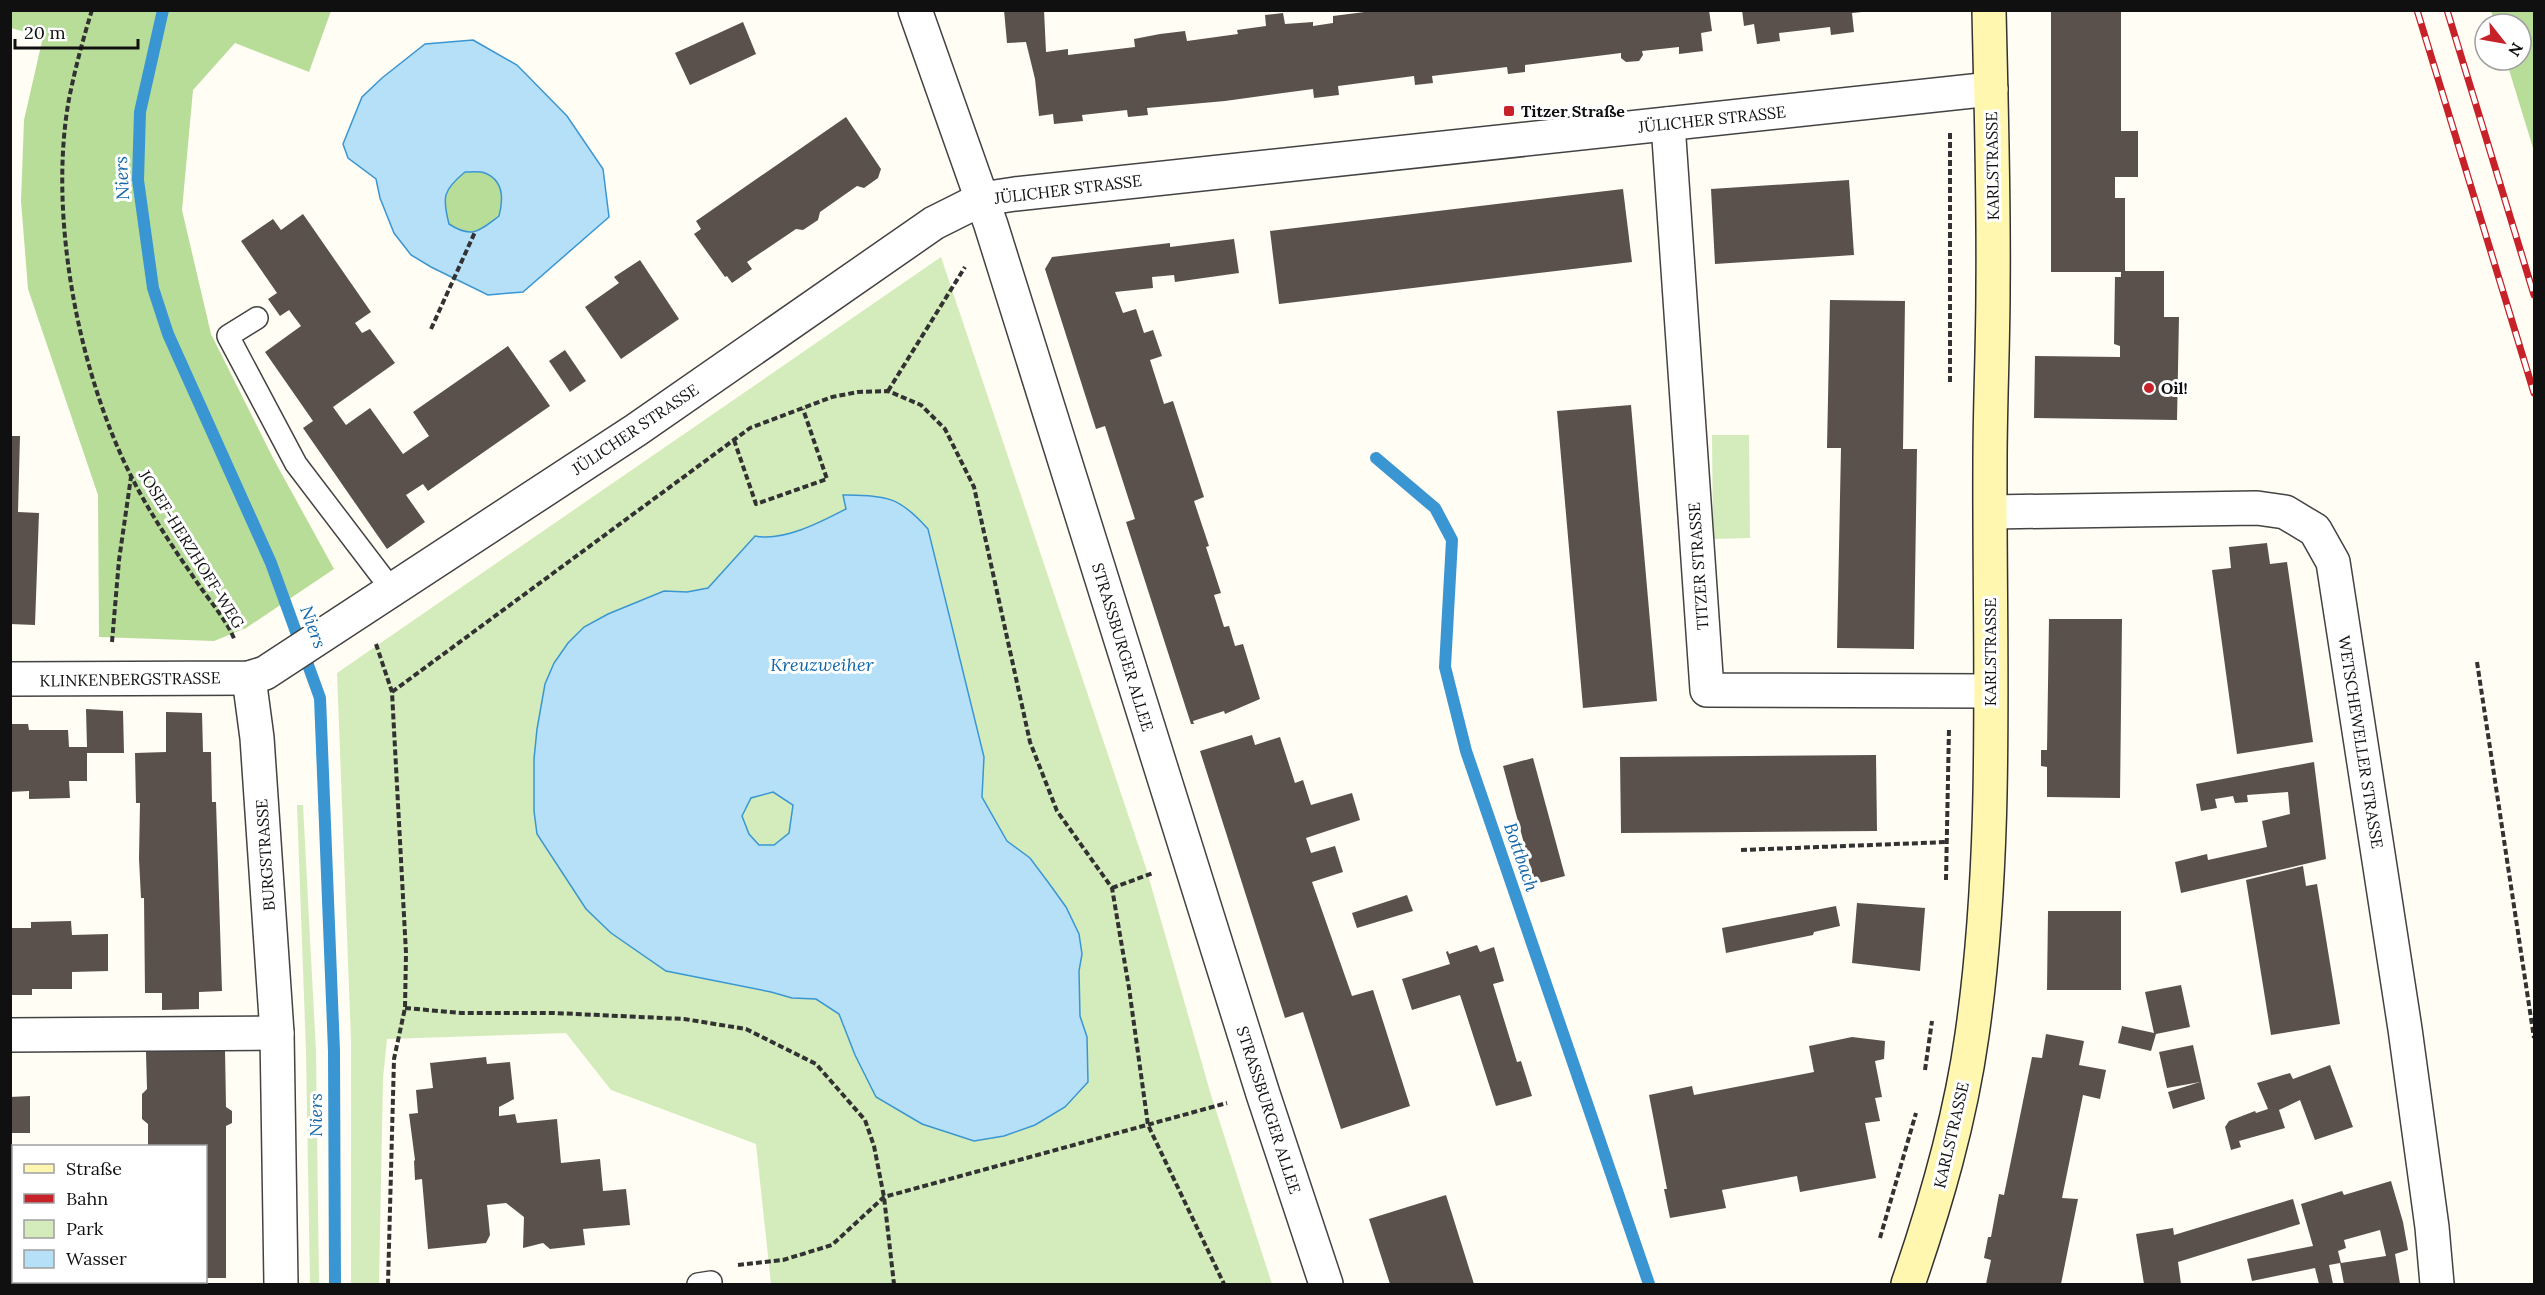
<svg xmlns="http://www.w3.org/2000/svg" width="2545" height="1295" font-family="Lora,serif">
  <rect width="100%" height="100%" fill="#fffdf4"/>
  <g fill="#d4ecbb">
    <path d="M941 257 1146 868 1211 1095 1272 1284H771L756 1144 611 1090 566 1033 387 1039 383 1078 379 1284H351V1040L337 673Z"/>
    <path d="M1712 435H1749L1750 538 1713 539Z"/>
    <path d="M297 805H303L316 1052 319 1284H310L306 1051Z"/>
  </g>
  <g fill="#b8dd99">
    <path d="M11 10 331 11 309 72 235 43 193 90 182 210 211 334 273 458 334 569 246 628 214 641 99 637 98 495 28 289 21 201 24 120 43 37 11 28Z"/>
    <path d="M2491 11H2534V151L2506 60H2521V24H2495Z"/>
    <path d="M465 172C471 172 480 171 485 173 505 181 503 200 499 216 478 231 472 239 448 225 442 197 443 190 465 172Z"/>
  </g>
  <g fill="#b6e0f8" stroke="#3a96d2" stroke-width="1.5" fill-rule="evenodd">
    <path d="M473 40 517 65 567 116 603 169 609 217 523 292 488 295 431 267 411 255 394 233 380 198 376 179 348 158 343 144 362 97 382 78 425 44ZM465 172C471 172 480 171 485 173 505 181 503 201 499 216 479 231 472 239 449 224 442 197 443 190 465 172Z"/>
    <path d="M843 495C886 496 898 495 928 529L984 757 982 797 1007 841 1030 858 1048 882 1066 907 1079 934 1082 954 1079 971 1080 1016 1087 1037 1088 1082 1065 1107 1035 1125 1004 1136 974 1141 922 1124 876 1097 855 1055 839 1014 816 999 792 998 771 992 666 971 611 933 586 909 537 834 534 811V759L537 729 545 684 554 663 568 643 584 627 608 614 664 591 687 592 708 588 755 536C783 542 821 522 846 509ZM773 792 793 805 789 833 774 845H759L749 834 742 816 751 798Z"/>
  </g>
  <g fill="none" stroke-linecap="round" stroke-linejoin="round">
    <g stroke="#3a96d2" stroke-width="12">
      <path d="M163 10 140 112 138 180 153 288 168 334 271 563 320 698 334 1051 335 1284"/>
      <path d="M1376 458 1435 508 1452 540 1445 667 1466 751 1649 1284"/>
    </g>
  </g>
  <g fill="#5a514c" fill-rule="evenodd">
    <path d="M1004 10H1044L1046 52 1068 49V55L1135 47 1134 39 1160 34 1185 31 1187 41 1238 34 1237 30 1266 26 1265 15 1283 13 1285 24 1313 22V26L1333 23V16L1380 10H1709L1712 31 1701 33 1703 51 1679 54V47L1642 51 1643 55 1639 61 1626 62 1621 58V53L1525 65V72L1508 74 1507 67 1432 76 1433 83 1415 85 1414 76 1338 86 1339 95 1314 98 1313 89 1225 101 1147 108 1148 115 1128 117 1127 110 1082 115 1083 121 1054 124 1053 114 1039 116 1035 79 1026 42 1007 43Z"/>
    <path d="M1742 10H1862V12L1852 13 1854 32 1831 35 1830 27 1805 30 1779 33 1780 41 1757 44 1754 24 1744 26Z"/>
    <path d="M2051 10H2121V131H2138V177H2115V198H2125V271H2164V317H2179L2177 420 2034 418 2035 356 2120 357V346L2114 344 2115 277H2121V272H2051Z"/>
    <path d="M743 22 756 54 690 85 675 53Z"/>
    <path d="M846 117 881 169 878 178 864 188 857 186 820 212 818 220 803 230 796 229 747 262 752 269 732 283 727 276 725 277 694 234 701 229 696 221Z"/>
    <path d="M1849 180 1854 255 1715 264 1711 189Z"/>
    <path d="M1623 189 1632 262 1279 304 1270 231Z"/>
    <path d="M303 214 371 312 355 323 362 333 370 329 395 363 333 407 346 425 370 408 403 454 429 436 413 412 508 346 550 406 428 491 423 484 406 495 425 522 387 549 303 428 313 421 265 352 301 326 289 310 280 316 268 299 277 293 241 241 273 219 281 230Z"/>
    <path d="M1234 239 1239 273 1175 282 1174 275 1152 277 1153 288 1115 292 1123 313 1136 309 1144 333 1153 330 1162 356 1150 360 1164 404 1173 401 1204 497 1194 501 1209 546 1206 547 1221 593 1214 595 1224 627 1229 626 1235 646 1243 644 1260 699 1225 714 1224 711 1193 721 1194 724H1191L1126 522 1135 519 1105 426 1096 429 1045 269 1052 257 1170 243V247Z"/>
    <path d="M640 260 679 319 621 359 585 307 619 283 614 277Z"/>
    <path d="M1830 300 1905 301 1903 449H1917L1914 649 1837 648 1841 448H1827Z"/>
    <path d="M565 350 586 381 570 392 549 361Z"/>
    <path d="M1631 405 1657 701 1583 708 1557 411Z"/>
    <path d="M10 436H20L18 512 39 513 35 625 10 624Z"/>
    <path d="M2267 543 2270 564 2287 562 2313 742 2237 754 2212 570 2231 568 2229 547Z"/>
    <path d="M2049 619H2122L2120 798 2047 797V767L2041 766V750H2047Z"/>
    <path d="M86 709 123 711 124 753H87V781H69L70 798 29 799V791L10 792V724H28L29 730H68L69 747H87Z"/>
    <path d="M166 712 202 713 203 752H211L212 802H216L222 991 199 992V1009L162 1010V993H145L144 898H141L139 859 140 803H136L135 753 166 752Z"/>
    <path d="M1252 735 1255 745 1280 737 1295 783 1303 780 1311 805 1352 793 1360 820 1306 838 1311 853 1335 846 1343 872 1312 882 1352 996 1373 990 1410 1106 1341 1129 1303 1012 1285 1018 1200 751Z"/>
    <path d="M1876 755 1877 831 1621 833 1620 757Z"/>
    <path d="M1533 758 1565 876 1535 884 1503 766Z"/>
    <path d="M2314 762 2326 859 2181 893 2175 862 2207 854 2208 860 2267 847 2262 821 2290 814 2288 792 2247 795 2248 802 2235 803 2233 796 2215 799 2217 808 2201 811 2196 784Z"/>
    <path d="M2303 866 2306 886 2317 884 2340 1024 2271 1035 2246 880Z"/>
    <path d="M1407 895 1413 911 1357 928 1352 913Z"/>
    <path d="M1857 903 1925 908 1920 971 1852 963Z"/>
    <path d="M1836 906 1840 926 1814 932 1813 935 1726 953 1722 928Z"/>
    <path d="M2048 911H2121V990H2047Z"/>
    <path d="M71 921 72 935 108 934V971L72 972V989H32V995H10V928H31V922Z"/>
    <path d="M1477 945 1480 952 1494 947 1504 981 1493 984 1517 1062 1521 1061 1532 1096 1496 1106 1460 995 1412 1010 1402 979 1450 964 1446 952 1448 951 1449 954Z"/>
    <path d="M2181 985 2190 1027 2156 1034 2151 1051 2118 1043 2122 1026 2154 1033 2145 992Z"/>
    <path d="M2046 1034 2084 1041 2079 1065 2106 1070 2100 1099 2083 1095 2062 1198 2078 1199 2061 1284H1986L1991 1260 1984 1258 1988 1237H1991L1999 1194 2004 1195 2032 1057 2042 1058Z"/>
    <path d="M1852 1037 1885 1041 1884 1059 1875 1061 1882 1097 1875 1098 1880 1121 1865 1123 1876 1178 1800 1192 1797 1176 1722 1190 1726 1208 1670 1218 1664 1189H1667L1649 1095 1692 1086 1694 1095 1814 1072 1809 1046Z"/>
    <path d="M2193 1045 2205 1099 2173 1109 2168 1092 2200 1082 2167 1088 2159 1052Z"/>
    <path d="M225 1049 226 1107 232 1111V1123L226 1126V1278H206V1146H148V1124L142 1119V1094L147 1089 146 1052 148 1050Z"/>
    <path d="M486 1057 487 1064 510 1062 514 1099 499 1107V1116L515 1114 517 1123 557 1119 561 1163 600 1159 603 1191 626 1189 630 1225 583 1229 585 1245 550 1249 543 1243 523 1248 524 1217 506 1203 487 1205 490 1235 486 1243 428 1249 422 1179 415 1180 414 1161 415 1160 409 1114 418 1113 416 1090 433 1088 430 1063Z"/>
    <path d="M2330 1065 2353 1127 2315 1140 2300 1100 2279 1110 2285 1128 2239 1141 2241 1147 2231 1150 2225 1127 2229 1121 2255 1111 2256 1113 2268 1109 2257 1083 2290 1073 2293 1079Z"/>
    <path d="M30 1096V1133H10V1097Z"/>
    <path d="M2391 1181 2403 1222 2408 1250 2395 1254 2400 1284H2344L2340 1263 2329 1265 2333 1284H2319L2315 1268 2252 1281 2247 1259 2313 1246 2301 1204 2342 1191 2344 1195ZM2380 1230 2386 1256 2341 1263 2338 1251 2346 1248 2344 1240Z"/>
    <path d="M1446 1195 1474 1284H1390L1369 1219Z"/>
    <path d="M2293 1199 2300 1224 2178 1262 2181 1284H2144L2136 1234 2173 1228 2174 1235Z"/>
    <path d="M14 1234V1282H48L49 1284H10V1235Z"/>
  </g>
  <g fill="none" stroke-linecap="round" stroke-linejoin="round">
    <defs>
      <g id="lane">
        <path d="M257 318 228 336 296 464 392 590"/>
        <path d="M698 1284 711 1282"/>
      </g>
      <g id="street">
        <path d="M915 10 991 225 1263 1094 1326 1284"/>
        <path d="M1668 124 1707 690 1990 691"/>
        <path d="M1991 512 2257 508 2285 512 2315 530 2333 562 2405 1029 2432 1227 2437 1284"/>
        <path d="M249 678 257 738 277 1033 281 1284"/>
        <path d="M10 679 249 678 265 673 636 430 934 223 982 199 1015 194 1991 89"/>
        <path d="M10 1035 277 1033"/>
      </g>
      <path id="secondary" d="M1908 1284C1936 1203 1960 1121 1972 1035 1999 846 1989 652 1990 462 1990 404 1993 346 1993 288 1994 195 1991 103 1989 10"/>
    </defs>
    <use href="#lane" stroke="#434343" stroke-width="24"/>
    <use href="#street" stroke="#434343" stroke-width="36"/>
    <use href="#secondary" stroke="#323232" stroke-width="36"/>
    <g stroke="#323232" stroke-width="4" stroke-dasharray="6 3" stroke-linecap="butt">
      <path d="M92 10C83 39 75 69 69 99 48 214 78 371 131 476 150 514 176 552 201 588 212 604 228 622 235 641"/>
      <path d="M431 329 475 232"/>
      <path d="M1950 382V131"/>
      <path d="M888 391 965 267"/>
      <path d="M734 440 756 504 827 479 803 409"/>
      <path d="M112 642 119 560 131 477"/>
      <path d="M376 644 392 692 406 953 405 1008 394 1059 388 1284"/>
      <path d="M2477 662 2534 1038"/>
      <path d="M392 692 750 428 832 397 858 392 888 391 921 405 945 429 974 487 1030 742 1057 811 1112 888 1129 988 1148 1125 1224 1284"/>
      <path d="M1741 850 1948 842"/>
      <path d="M1946 880 1949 728"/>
      <path d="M1112 888 1153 873"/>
      <path d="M405 1008 461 1013H554L684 1019 746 1029 816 1064 865 1120 874 1146 884 1197 894 1284"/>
      <path d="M1925 1070 1932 1021"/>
      <path d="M1880 1238 1916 1113"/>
      <path d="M738 1265 783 1260 832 1245 884 1197 1227 1103"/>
    </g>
    <use href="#lane" stroke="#fff" stroke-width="21"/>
    <use href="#street" stroke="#fff" stroke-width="33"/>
    <use href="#secondary" stroke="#fff6af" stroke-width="33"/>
    <defs>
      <g id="rail">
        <path d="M2417 10 2534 393"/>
        <path d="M2447 10 2534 295"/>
      </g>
    </defs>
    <use href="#rail" stroke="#c7222a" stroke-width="7"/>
    <use href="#rail" stroke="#fff" stroke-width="4.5" stroke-dasharray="14" stroke-linecap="butt"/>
  </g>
  <g fill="#c7222a" stroke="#fff" stroke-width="2">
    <rect x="1503" y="105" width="12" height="12" rx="3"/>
    <circle cx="2149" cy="388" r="6"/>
  </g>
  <g text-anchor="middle" stroke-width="6" stroke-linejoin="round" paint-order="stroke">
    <g font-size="16" font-weight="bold" fill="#101010" stroke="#fff" text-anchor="start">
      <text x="1521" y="117">Titzer Straße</text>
      <text x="2161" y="394">Oil!</text>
    </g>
    <g font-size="16" fill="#101010" stroke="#fff">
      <text transform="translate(1712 119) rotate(-6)" y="6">JÜLICHER STRASSE</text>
      <text transform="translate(1992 166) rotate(-91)" y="6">KARLSTRASSE</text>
      <text transform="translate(1068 189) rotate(-7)" y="6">JÜLICHER STRASSE</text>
      <text transform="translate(635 429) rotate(-34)" y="6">JÜLICHER STRASSE</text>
      <text transform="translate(192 549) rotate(58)" y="6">JOSEF-HERZHOFF-WEG</text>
      <text transform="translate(1698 566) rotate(-94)" y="6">TITZER STRASSE</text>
      <text transform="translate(1123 647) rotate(73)" y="6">STRASSBURGER ALLEE</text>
      <text transform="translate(1990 652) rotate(-90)" y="6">KARLSTRASSE</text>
      <text transform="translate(130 679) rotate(-1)" y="6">KLINKENBERGSTRASSE</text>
      <text transform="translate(2361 742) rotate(81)" y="6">WETSCHEWELLER STRASSE</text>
      <text transform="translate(265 855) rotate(-94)" y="6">BURGSTRASSE</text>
      <text transform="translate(1269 1110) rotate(72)" y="6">STRASSBURGER ALLEE</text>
      <text transform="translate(1951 1135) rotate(-77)" y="6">KARLSTRASSE</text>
    </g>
    <g font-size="18" font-style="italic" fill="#1367a8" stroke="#fff">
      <text transform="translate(122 178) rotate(-93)" y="6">Niers</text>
      <text transform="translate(313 627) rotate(70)" y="6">Niers</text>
      <text x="822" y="671">Kreuzweiher</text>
      <text transform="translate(1521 857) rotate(71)" y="6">Bottbach</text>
      <text transform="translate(316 1115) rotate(-90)" y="6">Niers</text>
    </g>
  </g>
  <rect width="2545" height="1295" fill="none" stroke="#101010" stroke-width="24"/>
  <rect x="12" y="1145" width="195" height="138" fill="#ffffff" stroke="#9f9f9f" stroke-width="1.5"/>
  <rect x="24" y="1164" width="30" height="9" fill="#fff6af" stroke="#9f9f9f" stroke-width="1.5"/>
  <text x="66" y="1175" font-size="18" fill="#101010">Straße</text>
  <rect x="24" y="1194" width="30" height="9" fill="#c7222a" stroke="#9f9f9f" stroke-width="1.5"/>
  <text x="66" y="1205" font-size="18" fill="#101010">Bahn</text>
  <rect x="24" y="1220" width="30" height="18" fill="#d4ecbb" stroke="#9f9f9f" stroke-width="1.5"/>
  <text x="66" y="1235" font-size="18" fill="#101010">Park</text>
  <rect x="24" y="1250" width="30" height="18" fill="#b6e0f8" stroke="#9f9f9f" stroke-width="1.5"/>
  <text x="66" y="1265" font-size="18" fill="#101010">Wasser</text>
  <g transform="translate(2503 42) rotate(121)"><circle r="28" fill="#ffffff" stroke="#9f9f9f" stroke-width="1.5"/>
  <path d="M0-4.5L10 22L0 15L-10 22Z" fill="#c7222a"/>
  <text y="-9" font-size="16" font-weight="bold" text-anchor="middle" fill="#101010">N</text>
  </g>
  <path d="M15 39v9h123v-9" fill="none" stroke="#101010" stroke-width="3"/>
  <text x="24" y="39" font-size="18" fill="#101010" stroke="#ffffff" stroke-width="4.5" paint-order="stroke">20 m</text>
</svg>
